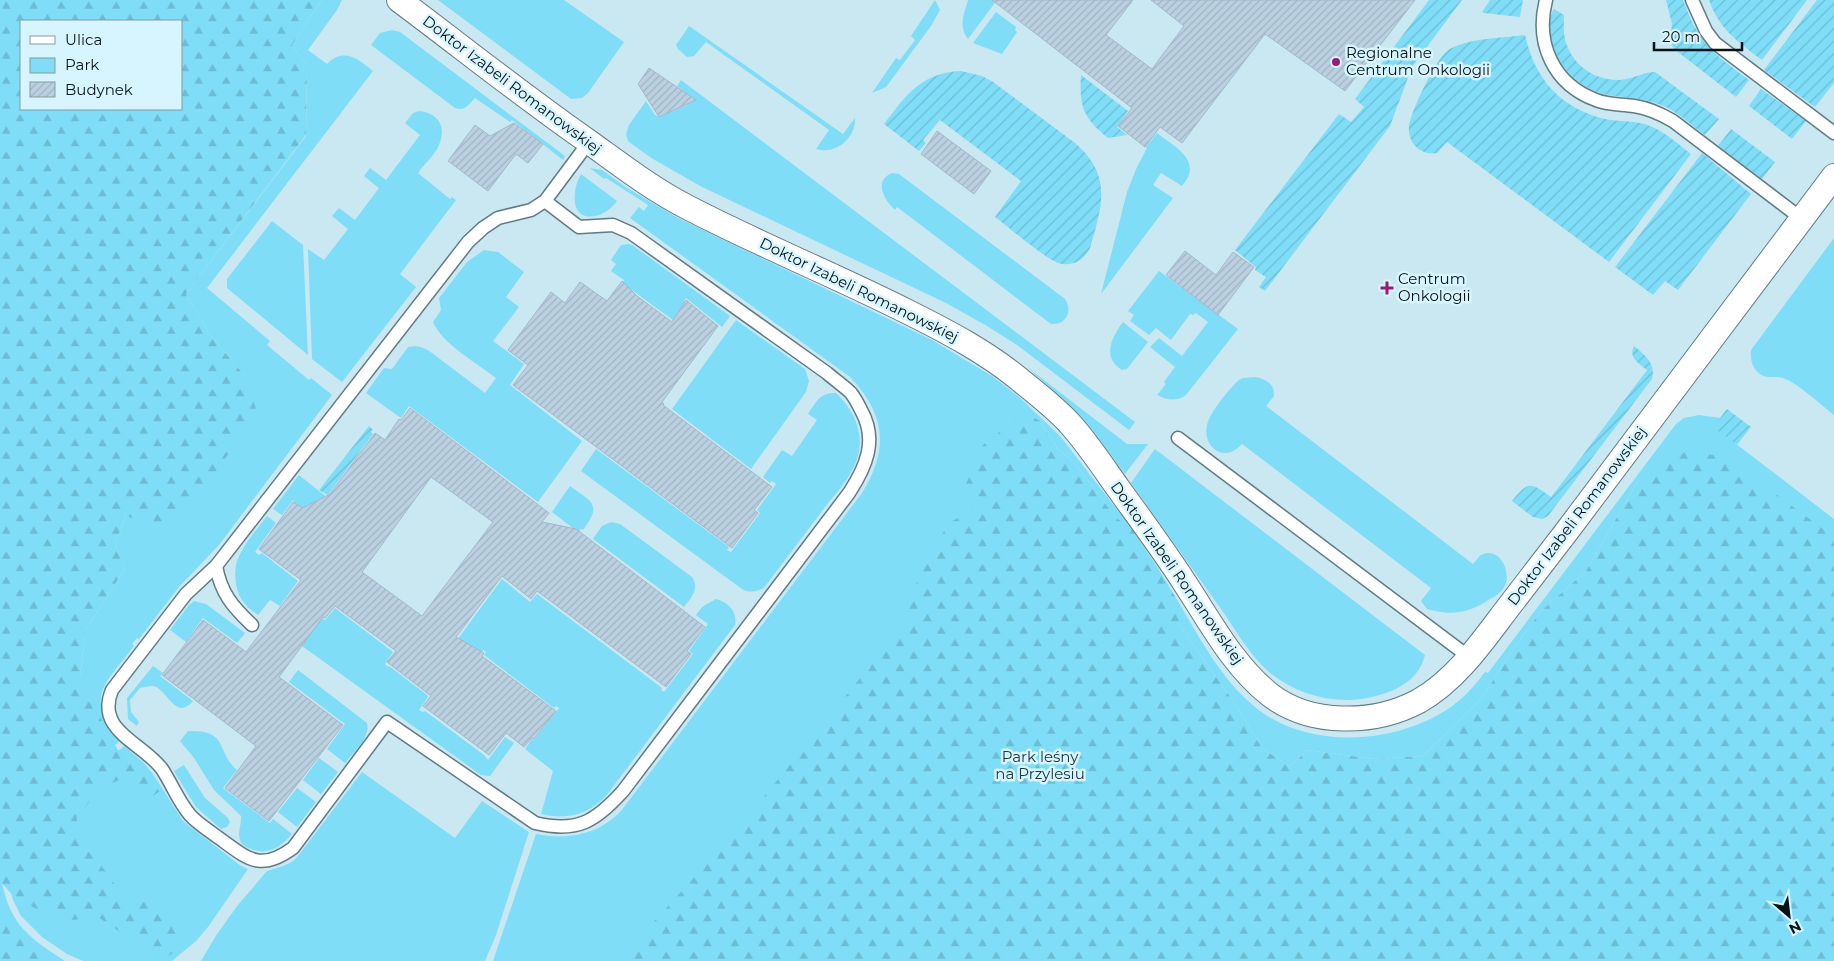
<svg xmlns="http://www.w3.org/2000/svg" width="1834" height="961" font-family="Montserrat,sans-serif">
  <defs>
    <pattern id="forest-firs" width="22" height="20" patternUnits="userSpaceOnUse" patternTransform="scale(1.25)"><rect width="22" height="20" fill="#7fddf8"/><path d="M5 1l3.5 6h-7zM16 11l3.5 6h-7z" fill="#6cbdd4"/></pattern>
    <pattern id="garden-furrows" width="10" height="10" patternUnits="userSpaceOnUse" patternTransform="scale(1.25)"><rect width="10" height="10" fill="#7fddf8"/><path d="M-1 1l2-2M0 10L10 0M9 11l2-2" fill="none" stroke="#6cbdd4"/></pattern>
    <pattern id="building-hatch" width="6" height="6" patternUnits="userSpaceOnUse" patternTransform="scale(1.25)"><rect width="6" height="6" fill="#bbd1e2"/><path d="M-1 1l2-2M0 6l6-6M5 7l2-2" fill="none" stroke="#9fb3c1"/></pattern>
  </defs>
  <rect width="100%" height="100%" fill="#cae8f1"/>
  <g fill="#7fddf8">
    <path d="M322 0H342L337 10 308 50 327 64C344 47 358 59 373 71L207 288 270 341 267 345 309 380 311 378 332 395 219 545 179 587 139 639 137 638 132 644 134 646C105 685 84 695 119 741L117 744 76 759 2 883C11 926 30 938 65 961H0V777L80 675 86 629 125 569 115 544 126 516 246 377 210 335 186 294 306 136 307 66 292 45Z"/>
    <path d="M438 0H564L624 42 588 93 582 98 571 99Z"/>
    <path d="M935 0 940 10 931 26 886 87 872 93 896 58 900 60 915 40 911 36Z"/>
    <path d="M968 0H997L968 39C958 25 964 15 968 0Z"/>
    <path d="M996 12 1016 27 1015 30 1017 32 1002 54 973 43Z"/>
    <path d="M689 26 843 134 855 118C856 138 836 155 816 149L829 130 706 42 694 56 687 57 678 49 676 45Z"/>
    <path d="M392 30 400 32 565 156 563 160 512 120 510 122 475 98C469 104 465 112 455 108L371 45 380 33Z"/>
    <path d="M681 80 1135 422 1129 430 1017 345 987 326 946 303 702 187 653 159 633 145 628 141 626 134 629 125 646 101 655 115 659 117 687 105 690 98 687 94 677 86Z"/>
    <path d="M419 111C438 113 447 126 439 145 435 155 424 164 418 173L450 199 452 197 456 200 400 274 416 287 342 382 312 359 308 249 324 260 348 229 332 216 339 208 355 220 379 188 364 176 370 168 386 180 420 135 405 123 413 113Z"/>
    <path d="M1157 133C1175 147 1204 161 1182 186L1161 173 1153 185 1173 198 1101 294 1127 192 1137 167 1147 148 1146 147Z"/>
    <path d="M590 168 602 170 624 186 678 218 932 340 992 376 1018 396 1060 436 1130 526 1116 518 1074 462 1058 449 1040 421 1024 494 630 961H493L536 834C568 840 598 835 621 811L862 493C889 449 886 415 850 377L630 218 639 207 644 211 648 205 606 178 604 179Z"/>
    <path d="M892 173 899 174 1065 299C1073 311 1066 325 1051 324L897 207 895 210C884 200 873 181 892 173Z"/>
    <path d="M581 174 617 201C603 221 571 225 575 193 575 187 578 180 581 174Z"/>
    <path d="M272 221 303 245 308 355 227 288V279Z"/>
    <path d="M1834 238V415C1821 405 1798 383 1783 378 1775 376 1766 379 1760 374 1752 368 1750 359 1751 350Z"/>
    <path d="M628 244 632 245 730 316 722 327 686 298 684 301 686 303 673 320 622 283 624 280 611 271 616 264 611 260 621 245Z"/>
    <path d="M484 250 498 252 524 272 506 297 519 307 493 341 524 364 510 385 582 441 538 502 409 406 401 418 366 393 384 368 392 369 408 347C418 345 424 347 432 353L485 393 496 378C477 363 442 344 433 322L441 310 439 298 467 262Z"/>
    <path d="M1159 271 1238 329 1186 395C1177 402 1166 400 1157 395L1166 384 1164 382 1175 367 1150 347 1159 338 1182 356 1208 322 1196 313 1193 315 1190 314 1171 340 1156 328 1149 335 1130 321 1134 315 1128 311Z"/>
    <path d="M736 320 805 369 809 381 806 392 751 469 672 409Z"/>
    <path d="M1123 322 1148 342 1127 369 1122 370C1101 357 1112 337 1123 322Z"/>
    <path d="M1027 367 1127 444H1148L1125 474 1090 428 1071 407Z"/>
    <path d="M1255 377C1266 379 1275 384 1274 396L1266 406 1473 564C1476 561 1478 557 1481 555 1498 546 1510 568 1506 583 1503 591 1498 595 1490 599 1470 613 1451 616 1427 609L1421 601 1431 588 1242 444C1224 464 1202 447 1207 425 1210 412 1229 389 1239 380L1243 378Z"/>
    <path d="M836 393C852 408 863 429 859 451 855 475 833 496 819 515 801 539 782 564 764 588 756 592 750 593 742 589L581 471 596 449 729 547 727 550 731 552 760 513 757 510 776 484 772 481 770 483 763 477 782 450 792 456 817 420 808 414C817 401 819 393 836 393Z"/>
    <path d="M1699 415 1721 418 1714 427 1834 519V619L1638 481 1586 571 1540 612 1508 657 1481 699 1423 756 1374 759 1307 750 1290 767 1262 748 1234 702 1179 625V603C1201 640 1221 679 1255 707 1306 749 1390 745 1445 711 1461 701 1474 687 1485 672L1488 673 1676 424 1684 418Z"/>
    <path d="M1155 449 1425 655C1419 679 1399 690 1376 696 1340 706 1299 697 1269 672 1250 656 1236 630 1221 609 1191 567 1161 525 1131 483Z"/>
    <path d="M299 475 344 511 329 530 293 504 294 502 293 500 282 515 273 509Z"/>
    <path d="M570 486C593 503 602 504 583 530L581 529 578 532 552 512Z"/>
    <path d="M267 516 276 523 255 552 259 555 262 553 298 581 280 606 270 600 258 615C254 612 249 609 246 605 234 593 232 568 240 554 247 540 258 528 267 516Z"/>
    <path d="M611 522 620 524 692 577C700 589 691 598 684 607L593 539 602 526Z"/>
    <path d="M502 579 530 602 537 594 662 688 661 690 664 692 693 654 689 651 708 624 696 615 702 607 716 599C728 602 738 612 735 625L606 796C588 815 566 820 541 814L553 771 525 749 532 739 534 740 559 708 556 706 554 708 484 655 486 652 483 650 480 653 457 640Z"/>
    <path d="M194 601 206 604 245 633 237 643 203 618 186 642 170 630 189 605Z"/>
    <path d="M335 608 393 652 385 664 388 667 389 666 427 695 428 697 419 710 423 712 425 711 484 755 488 760 505 737 514 743 490 776 481 775 284 633 321 617 325 620Z"/>
    <path d="M153 666 163 673 160 676 193 701C175 722 168 689 153 686 149 686 144 687 140 688L130 700 131 712 139 722 137 726 128 719 127 698Z"/>
    <path d="M298 670 367 723C371 737 354 752 345 763L327 749 345 724 289 682Z"/>
    <path d="M188 731C229 729 216 752 237 770L223 788 270 823 273 819 292 834C281 847 268 856 251 849 246 847 241 845 240 840 237 832 242 824 241 816L214 790 194 758 180 741Z"/>
    <path d="M124 746 143 762 153 774 183 821 241 866 248 869 208 927 196 941 172 961H83L67 954 42 937 21 916 13 900 8 882 79 765 121 749Z"/>
    <path d="M319 758 338 772 321 794 303 780Z"/>
    <path d="M184 765 205 798 228 818 230 822 227 827 221 829 196 807 174 771Z"/>
    <path d="M362 772 455 838 482 801 529 832 496 935 485 961H201L217 934 238 905 267 871 283 866 292 862 298 856Z"/>
    <path d="M297 788 316 802 297 827 278 812Z"/>
  </g>
  <g fill="url(#forest-firs)" fill-rule="evenodd">
    <path d="M0 0H322L292 45 307 66 306 135 186 294 210 335 246 377 257 412 214 475 162 529 126 516 115 544 125 569 86 629 80 675 104 725 120 754 138 767 160 791 152 797 126 777 99 789 77 818V838L101 865 123 896 156 906 170 921 180 937V949L168 956 144 948 98 917 73 920 49 915 15 898 0 881ZM21 21H181V109H21Z"/>
    <path d="M1025 412 1040 421 1058 449 1074 462 1116 518 1130 526 1156 565 1179 603V625L1234 702 1262 748 1290 767 1307 750 1374 759 1423 756 1481 699 1508 657 1540 612 1586 571 1638 481 1688 450 1727 458 1834 537V961H618L709 861 767 793 904 624 924 559 951 522 973 509 966 484 983 445Z"/>
    <path d="M4 915 44 958 41 961H0V920Z"/>
  </g>
  <g fill="url(#garden-furrows)">
    <path d="M1429 0H1462L1412 67 1390 126 1265 291 1259 287 1266 277 1255 270 1256 267 1235 250 1339 114 1351 122 1364 107 1355 99Z"/>
    <path d="M1490 0H1523L1520 17 1484 13 1482 12Z"/>
    <path d="M1666 0H1683C1687 9 1690 20 1696 29 1708 51 1729 65 1749 80L1736 97 1674 49 1670 42 1672 24Z"/>
    <path d="M1709 0H1807L1762 60C1738 42 1719 29 1709 0Z"/>
    <path d="M1817 0H1834V83L1815 107 1764 70Z"/>
    <path d="M1554 9 1564 15C1564 23 1563 31 1565 39 1571 64 1594 81 1620 80 1633 79 1643 72 1655 72L1719 119 1705 135C1691 125 1677 111 1661 105 1644 98 1626 98 1608 95 1579 89 1557 67 1551 38 1549 29 1548 16 1554 9Z"/>
    <path d="M1525 35C1535 79 1560 108 1605 119 1620 122 1635 120 1650 126 1665 132 1678 144 1691 154L1609 262 1447 142 1437 153C1421 156 1407 143 1409 126 1411 111 1435 61 1447 51 1464 38 1504 38 1525 35Z"/>
    <path d="M961 71 982 76 993 82 1075 143C1113 176 1102 206 1090 248 1085 258 1075 266 1062 264 1048 262 1009 227 995 217L1021 181 940 120 923 140 926 143 919 151 884 124C907 94 921 73 961 71Z"/>
    <path d="M1081 75 1128 111 1117 127 1127 135 1108 138C1083 118 1079 106 1081 75Z"/>
    <path d="M1761 89 1806 121 1792 139 1749 106Z"/>
    <path d="M1731 129 1775 162 1762 179 1718 146Z"/>
    <path d="M1702 153 1751 194 1678 290 1665 281 1653 295 1615 267Z"/>
    <path d="M1634 346C1645 355 1656 363 1652 379L1548 516 1542 519 1533 517 1512 501C1529 480 1531 483 1551 497L1558 488 1647 370C1639 363 1628 358 1634 346Z"/>
    <path d="M1727 409 1751 427 1737 445 1713 427Z"/>
    <path d="M369 426 373 430 371 432 373 434 328 495 319 490Z"/>
  </g>
  <g fill="url(#building-hatch)" stroke="#a4b8ca" fill-rule="evenodd">
    <path d="M992 0H1133L1106 35 1152 69 1184 26 1151 0H1415L1345 91 1265 34 1182 143 1160 127 1145 147 1118 126 1132 108Z"/>
    <path d="M649 68 696 100 659 117 638 84Z"/>
    <path d="M514 123 543 144 528 163 516 154 488 191 448 161 475 125 490 136Z"/>
    <path d="M937 131 991 171 974 194 921 154Z"/>
    <path d="M1185 251 1216 275 1233 252 1254 267 1218 315 1166 275Z"/>
    <path d="M622 281 637 296 672 322 686 300 718 326 662 402 664 404 663 405 772 487 754 510 758 513 732 548 513 385 528 365 508 350 551 292 565 303 580 282 607 301Z"/>
    <path d="M410 408 549 513 542 522 576 529 705 627 687 651 691 654 666 687 537 591 531 599 502 576 456 637 484 653 482 656 556 711 534 739 532 738 524 747 506 733 489 755 423 706 431 696 387 662 396 651 335 606 325 618 323 617 279 677 343 725 269 821 225 788 256 746 162 675 203 620 246 652 301 580 259 549 293 502 303 508 330 494 375 433 385 440 399 419 401 420ZM431 477 493 522 422 616 362 572Z"/>
  </g>
  <g fill="none" stroke-linecap="round" stroke-linejoin="round">
    <defs>
      <g id="lane">
        <path d="M1546 0C1535 43 1553 84 1596 100 1608 105 1621 104 1634 106 1648 108 1661 114 1673 121L1802 219"/>
        <path d="M1692 0 1706 31 1715 43 1834 133"/>
        <path d="M545 201 579 227 613 225 631 233 827 373C835 380 844 386 851 393 855 398 858 404 861 410 878 440 866 467 849 493L623 791C595 822 577 833 535 823L387 722 293 848C260 872 248 859 219 838 210 831 198 824 190 815 178 801 172 784 162 769 142 742 95 731 112 690L186 594 216 566 468 242 483 228 498 218 531 210 545 201 589 142"/>
        <path d="M1178 438 1469 657"/>
        <path d="M216 566C221 593 232 606 252 625"/>
      </g>
      <path id="street" d="M399 0C462 47 524 97 589 142 621 165 652 189 687 207 760 245 837 276 910 313 948 332 986 352 1019 379 1037 394 1056 408 1071 425 1088 444 1103 467 1118 488 1141 520 1165 552 1186 585 1211 623 1233 665 1269 694 1310 726 1374 725 1419 701 1456 680 1482 642 1507 609 1527 583 1547 557 1567 531 1656 413 1745 294 1834 176"/>
    </defs>
    <use href="#lane" stroke="#607b83" stroke-width="15"/>
    <use href="#street" stroke="#607b83" stroke-width="26"/>
    <use href="#lane" stroke="#fff" stroke-width="12"/>
    <use href="#street" stroke="#fff" stroke-width="24"/>
  </g>
  <g fill="#921d7b" stroke="#d7f5ff" stroke-width="2">
    <circle cx="1336" cy="62" r="5"/>
    <path d="M1384.5 280.5h5v5h5v5h-5v5h-5v-5h-5v-5h5z"/>
  </g>
  <g text-anchor="middle" stroke-width="5" stroke-linejoin="round" paint-order="stroke">
    <g font-size="15" fill="#081316" stroke="#d7f5ff" text-anchor="start">
      <text x="1346" y="58">Regionalne<tspan x="1346" dy="17">Centrum Onkologii</tspan></text>
      <text x="1398" y="284">Centrum<tspan x="1398" dy="17">Onkologii</tspan></text>
    </g>
    <g font-size="15" fill="#081316" stroke="#d7f5ff">
      <text transform="translate(512 85) rotate(37)" y="5">Doktor Izabeli Romanowskiej</text>
      <text transform="translate(859 290) rotate(26)" y="5">Doktor Izabeli Romanowskiej</text>
      <text transform="translate(1577 516) rotate(-53)" y="5">Doktor Izabeli Romanowskiej</text>
      <text transform="translate(1177 573) rotate(55)" y="5">Doktor Izabeli Romanowskiej</text>
    </g>
    <g font-size="15" fill="#20383f" stroke="#d7f5ff">
      <text x="1040" y="762">Park leśny<tspan x="1040" dy="17">na Przylesiu</tspan></text>
    </g>
  </g>
  <rect x="20" y="20" width="162" height="90" fill="#d7f5ff" stroke="#849ba2"/>
  <rect x="30" y="36" width="25" height="8" fill="#ffffff" stroke="#849ba2"/>
  <text x="65" y="45" font-size="15" fill="#081316">Ulica</text>
  <rect x="30" y="58" width="25" height="15" fill="#7fddf8" stroke="#849ba2"/>
  <text x="65" y="70" font-size="15" fill="#081316">Park</text>
  <rect x="30" y="82" width="25" height="15" fill="url(#building-hatch)" stroke="#849ba2"/>
  <text x="65" y="95" font-size="15" fill="#081316">Budynek</text>
  <g transform="translate(1789 916) rotate(152)" stroke="#d7f5ff" stroke-width="4" paint-order="stroke">
  <path d="M0-4L9 19L0 12L-9 19Z" fill="#081316"/>
  <text y="-8" font-size="14" font-weight="bold" text-anchor="middle" fill="#081316">N</text>
  </g>
  <path d="M1654 42v8h88v-8" fill="none" stroke="#081316" stroke-width="2.5"/>
  <text x="1662" y="42" font-size="15" fill="#081316" stroke="#d7f5ff" stroke-width="4" paint-order="stroke">20 m</text>
</svg>
